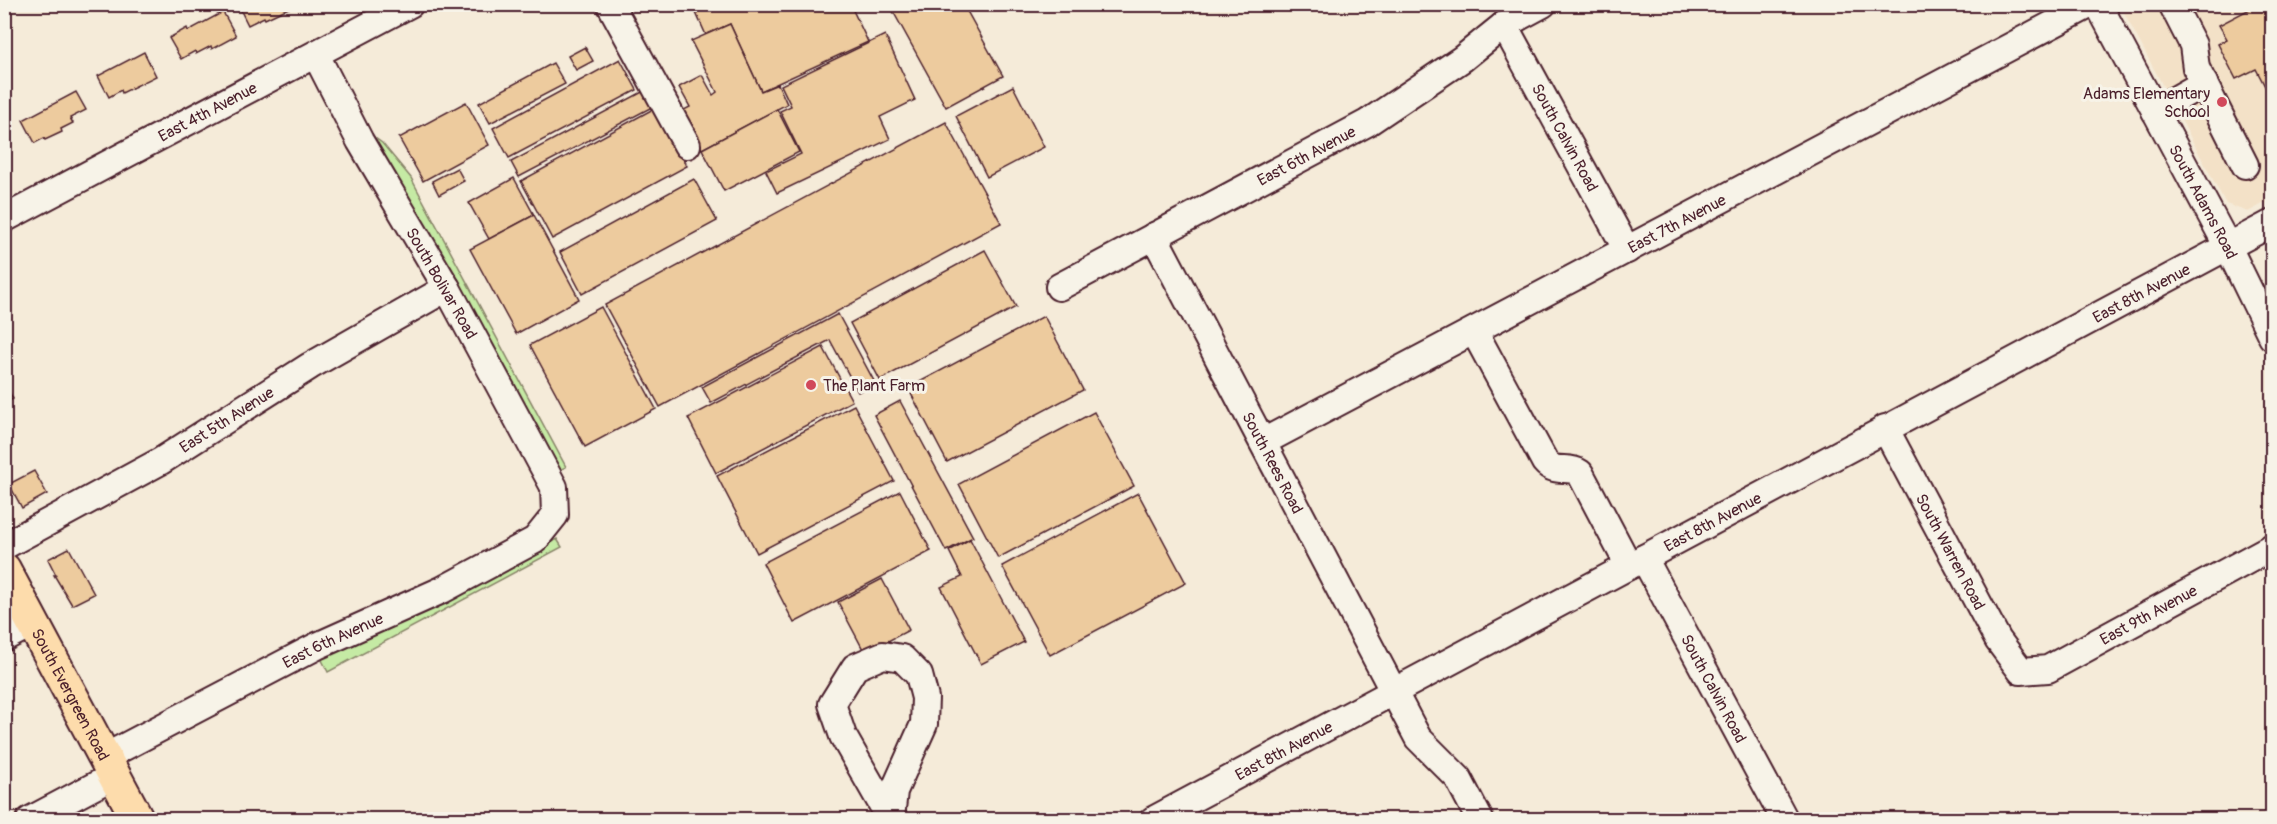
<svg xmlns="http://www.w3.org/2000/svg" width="2277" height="824" font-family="Pangolin,sans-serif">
  <rect width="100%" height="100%" fill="#f5ebd9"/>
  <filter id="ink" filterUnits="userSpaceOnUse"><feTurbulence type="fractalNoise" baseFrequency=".0167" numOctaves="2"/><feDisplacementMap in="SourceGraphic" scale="12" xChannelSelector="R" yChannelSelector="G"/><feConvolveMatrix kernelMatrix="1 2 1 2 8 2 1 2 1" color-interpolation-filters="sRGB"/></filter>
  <g filter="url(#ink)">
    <path fill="#f3e1c7" d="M2120 5H2272V199L2248 212 2226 204Z"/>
    <g fill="#c5eaa4" stroke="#888468" stroke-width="1.5">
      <path d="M364 130 382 143 411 178 566 467 555 472Z"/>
      <path d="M557 539 562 547 328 672 319 654 461 590Z"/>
    </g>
    <g fill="#edcb9e" stroke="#4a1f2b" stroke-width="1.5">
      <path d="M297 4 265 19 264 17 248 25 238 5Z"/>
      <path d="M692 4H766L767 7 773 4H850L868 42 761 91 730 24 706 35Z"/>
      <path d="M889 4H963L1003 76 946 107Z"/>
      <path d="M2248 4H2272V90L2268 92 2256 69 2236 79 2218 44 2227 39 2219 25 2250 9Z"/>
      <path d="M223 12 236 36 212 49 211 46 196 54 195 51 181 59 169 38 187 28 188 31Z"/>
      <path d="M730 24 761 91 778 84 787 104 702 149 682 111 690 107 679 87 702 75 713 95 717 92 691 41Z"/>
      <path d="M885 35 915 100 880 117 890 139 777 193 766 171 801 154 780 111 791 106 781 85Z"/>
      <path d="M585 47 593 61 576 70 568 56Z"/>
      <path d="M144 52 156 76 122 93 121 90 109 97 98 76Z"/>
      <path d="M620 59 637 90 509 158 493 128Z"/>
      <path d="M553 63 565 84 490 123 479 103Z"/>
      <path d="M1013 86 1044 147 987 177 956 116Z"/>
      <path d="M646 90 654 106 519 177 511 162Z"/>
      <path d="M76 92 86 110 70 118 73 123 61 129 62 132 45 140 44 138 35 143 23 120Z"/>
      <path d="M466 102 489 145 423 181 399 138Z"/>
      <path d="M655 108 687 166 552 239 521 181Z"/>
      <path d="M777 109 799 152 724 191 702 149Z"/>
      <path d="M946 122 1001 223 660 407 605 305Z"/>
      <path d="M457 168 464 181 439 195 432 181Z"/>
      <path d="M514 178 534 215 489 239 469 203Z"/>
      <path d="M694 179 717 221 582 294 560 252Z"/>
      <path d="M534 215 579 299 516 334 470 249Z"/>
      <path d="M985 250 1016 307 880 380 850 323Z"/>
      <path d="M601 307 656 409 585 447 530 345Z"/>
      <path d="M838 314 875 383 858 392 830 340 711 403 702 387Z"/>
      <path d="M1044 316 1083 390 947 462 908 388Z"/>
      <path d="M823 347 852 401 716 473 688 418Z"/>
      <path d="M4 382 13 399 5 403 7 406 4 408Z"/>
      <path d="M900 401 973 537 946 551 874 415Z"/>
      <path d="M854 405 894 481 757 553 717 476Z"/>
      <path d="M1094 412 1134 486 998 558 959 484Z"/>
      <path d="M34 471 47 494 22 508 9 484Z"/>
      <path d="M900 491 931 551 794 623 763 563Z"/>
      <path d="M1138 493 1186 583 1050 655 1002 566Z"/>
      <path d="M970 539 1024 642 981 664 941 587 962 577 949 551Z"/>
      <path d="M69 548 94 594 72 605 54 575H56L48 559Z"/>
      <path d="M882 579 909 630 865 653 838 602Z"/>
    </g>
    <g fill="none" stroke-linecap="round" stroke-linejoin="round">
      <defs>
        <g id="minor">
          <path d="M610 4 687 145"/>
          <path id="s1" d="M2098 4 2228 247 2272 337"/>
          <path d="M2172 4 2193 45 2196 68 2245 165"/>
          <path id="s2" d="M1504 25 1627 250"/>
          <path d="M2155 111 2204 83"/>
          <path id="s3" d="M4 219 410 4"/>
          <path id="s4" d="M1154 236 1418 738 1458 778 1480 820"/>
          <path id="s5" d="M1059 287 1367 123 1462 59 1504 25 1543 4"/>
          <path d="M1474 331 1545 462C1555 474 1568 465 1580 473L1629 566"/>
          <path id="s6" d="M1885 428 1998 640 2021 671 2048 669 2272 547"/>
          <path id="s7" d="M1263 442 2091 4"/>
          <path id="s8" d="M4 546 161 461 310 366 447 288"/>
          <path id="s9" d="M1644 558 1785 820"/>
          <path d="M4 638 33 623"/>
          <path id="s10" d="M105 757 317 646 442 590 535 540 555 515 554 487 447 288 360 141 316 55"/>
          <path d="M891 818 894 791 924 724 925 698 919 675 902 658 883 655 855 667 832 704 843 736 891 820"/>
          <path d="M30 820 115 775"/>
          <path id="s11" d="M1153 820 2272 223"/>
        </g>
        <g id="major">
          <path id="s12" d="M4 569 138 820"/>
        </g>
      </defs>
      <use href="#minor" stroke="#4a1f2b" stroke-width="30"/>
      <use href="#major" stroke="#4a1f2b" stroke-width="36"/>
      <use href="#minor" stroke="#f7f3e8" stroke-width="26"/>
      <use href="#major" stroke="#fddcac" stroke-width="32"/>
    </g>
  </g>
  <g fill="#d1495b" stroke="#f7f3e8" stroke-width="2">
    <circle cx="2222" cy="102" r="6"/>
    <circle cx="811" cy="385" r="6"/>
  </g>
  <g text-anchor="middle" stroke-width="6" stroke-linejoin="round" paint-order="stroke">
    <g font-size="16" fill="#4a1f2b" stroke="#f7f3e8" text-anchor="end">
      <text x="2210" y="99">Adams Elementary<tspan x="2210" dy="18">School</tspan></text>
      <text x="823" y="391" text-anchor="start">The Plant Farm</text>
    </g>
    <g font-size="16" fill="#4a1f2b" stroke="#f7f3e8">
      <text dy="6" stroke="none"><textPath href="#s3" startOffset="230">East 4th Avenue</textPath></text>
      <text dy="6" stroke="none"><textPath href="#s2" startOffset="128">South Calvin Road</textPath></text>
      <text dy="6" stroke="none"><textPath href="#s5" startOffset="280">East 6th Avenue</textPath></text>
      <text dy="6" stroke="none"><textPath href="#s1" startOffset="224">South Adams Road</textPath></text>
      <text dy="6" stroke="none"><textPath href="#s7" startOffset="468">East 7th Avenue</textPath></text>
      <text transform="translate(442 283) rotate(60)" y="6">South Bolivar Road</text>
      <text dy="6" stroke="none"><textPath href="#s11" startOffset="1120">East 8th Avenue</textPath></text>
      <text dy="6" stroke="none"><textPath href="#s8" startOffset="256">East 5th Avenue</textPath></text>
      <text dy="6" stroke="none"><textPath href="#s4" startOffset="256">South Rees Road</textPath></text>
      <text dy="6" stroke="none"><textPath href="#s11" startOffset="634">East 8th Avenue</textPath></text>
      <text dy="6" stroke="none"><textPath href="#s6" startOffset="140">South Warren Road</textPath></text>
      <text dy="6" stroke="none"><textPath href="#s6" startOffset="420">East 9th Avenue</textPath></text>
      <text dy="6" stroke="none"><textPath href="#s10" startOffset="256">East 6th Avenue</textPath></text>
      <text dy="6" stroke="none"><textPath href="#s9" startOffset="148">South Calvin Road</textPath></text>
      <text dy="6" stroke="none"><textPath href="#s12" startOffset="142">South Evergreen Road</textPath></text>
      <text dy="6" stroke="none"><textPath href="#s11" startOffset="148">East 8th Avenue</textPath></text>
    </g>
  </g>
  <rect width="2277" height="824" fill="none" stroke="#f7f3e8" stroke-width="24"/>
  <rect x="12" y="12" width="2253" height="800" fill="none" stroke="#4a1f2b" stroke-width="2" filter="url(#ink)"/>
</svg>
